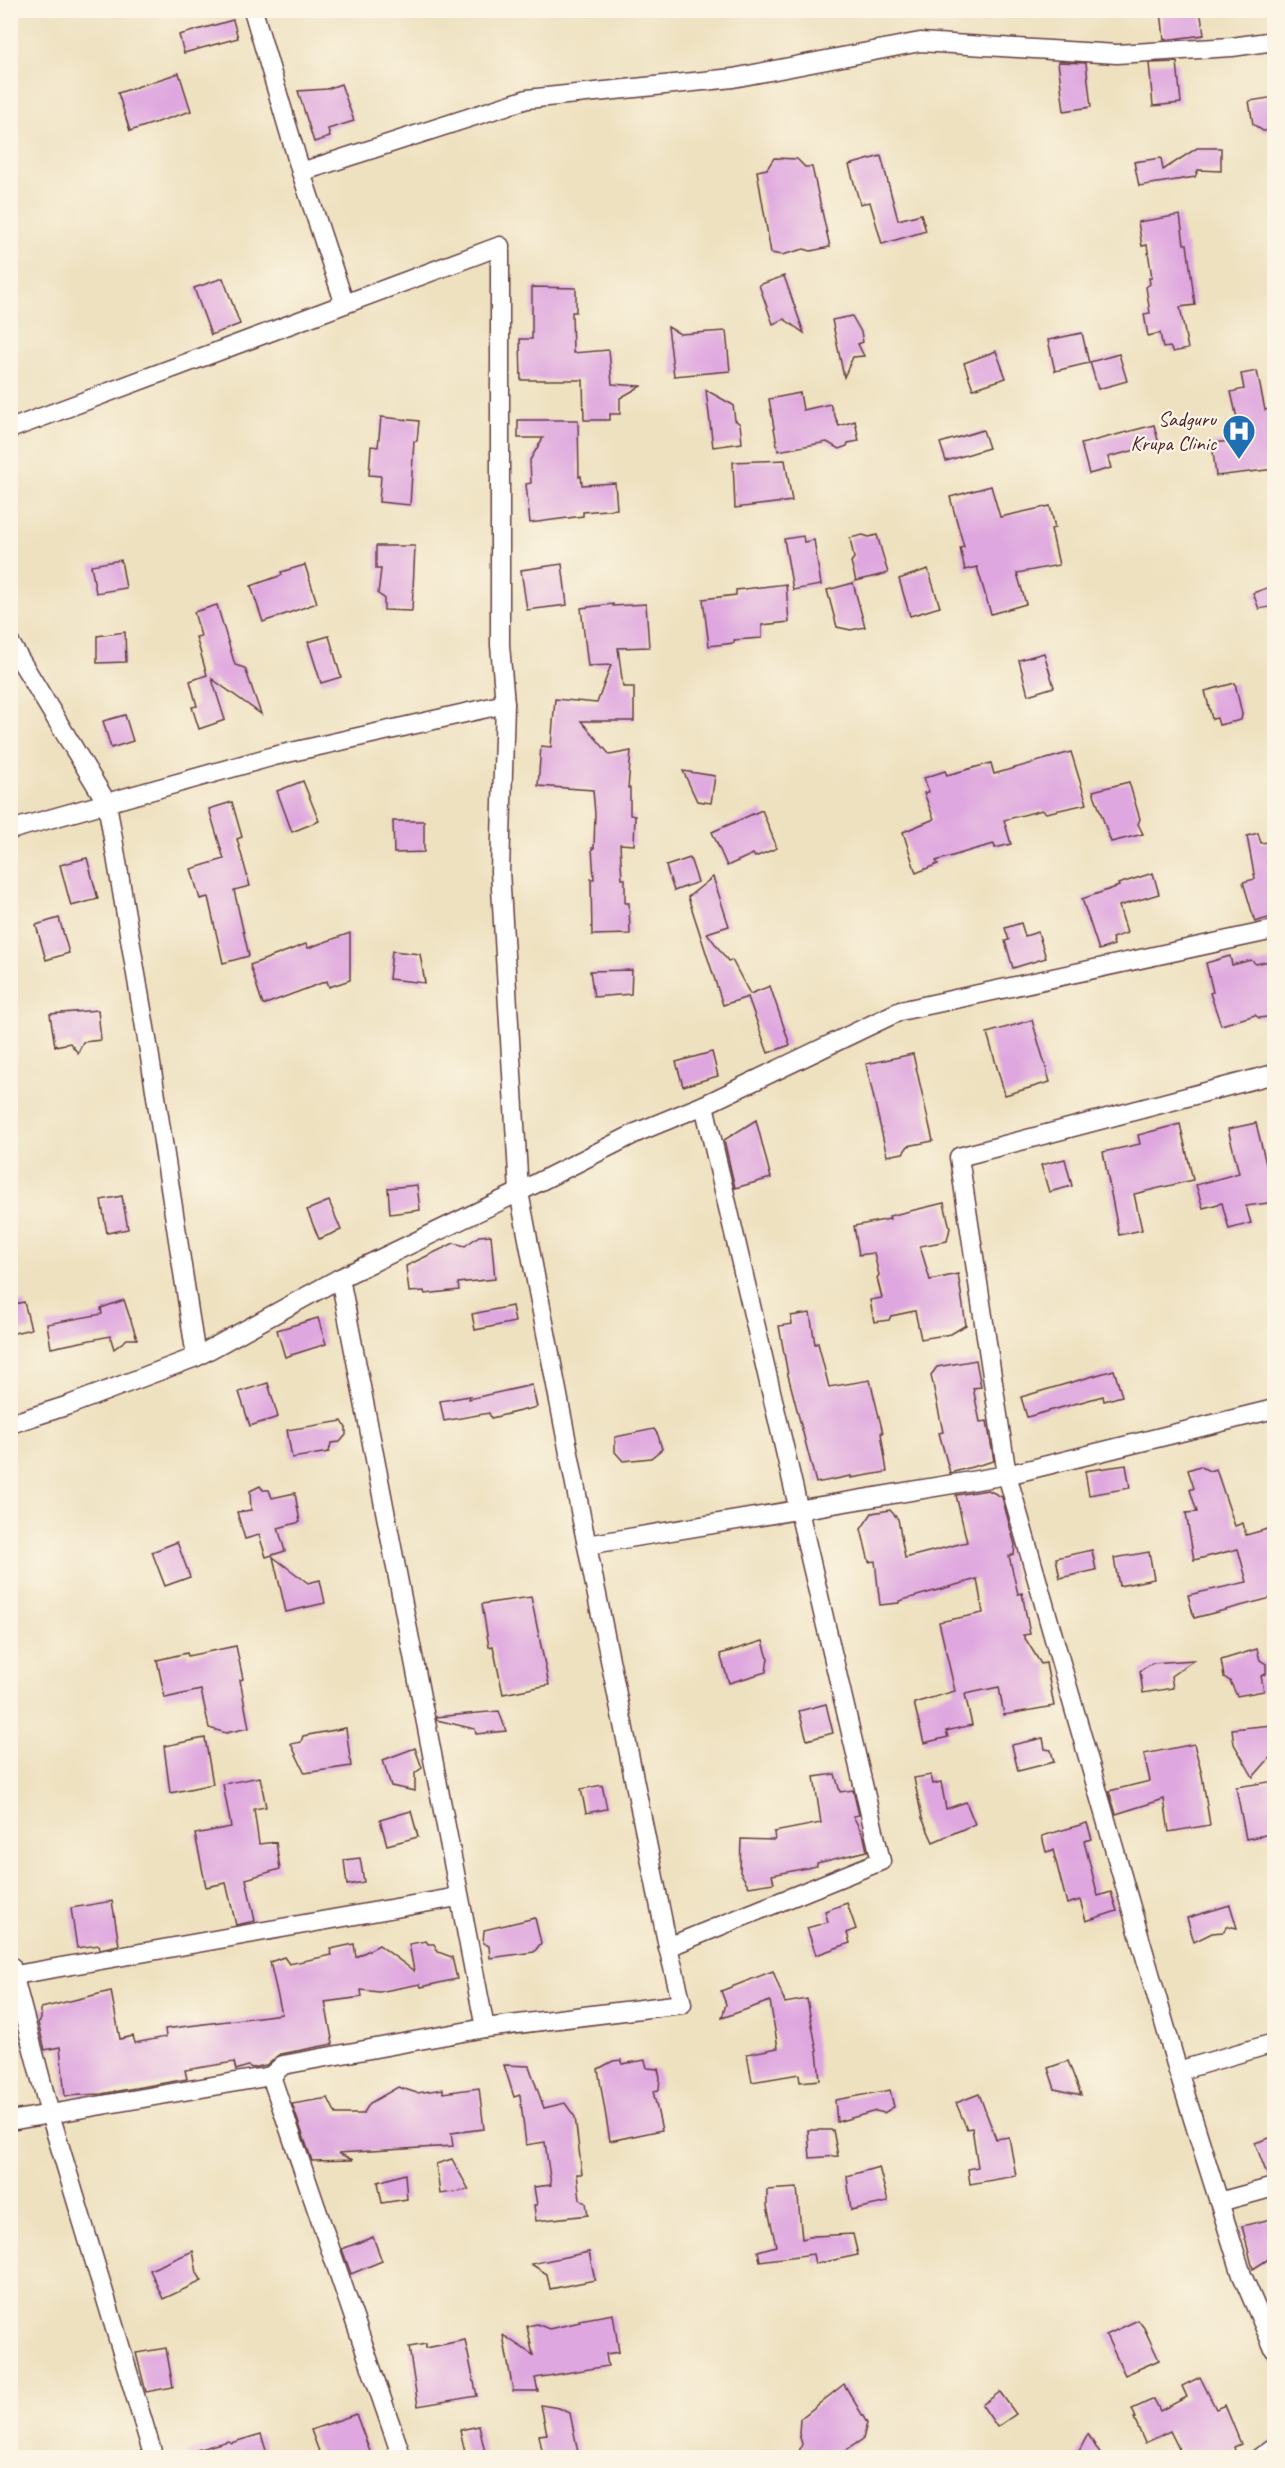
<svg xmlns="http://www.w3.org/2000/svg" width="1285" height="2468" font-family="Caveat,sans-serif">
  <rect width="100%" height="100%" fill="#fcf5e5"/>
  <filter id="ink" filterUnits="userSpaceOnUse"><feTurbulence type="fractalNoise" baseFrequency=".0167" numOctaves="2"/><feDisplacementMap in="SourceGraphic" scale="12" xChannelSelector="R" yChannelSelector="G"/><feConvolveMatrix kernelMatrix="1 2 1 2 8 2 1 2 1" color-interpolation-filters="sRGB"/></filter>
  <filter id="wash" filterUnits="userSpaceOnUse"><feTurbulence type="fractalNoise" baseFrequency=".008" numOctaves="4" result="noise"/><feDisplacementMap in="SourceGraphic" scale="24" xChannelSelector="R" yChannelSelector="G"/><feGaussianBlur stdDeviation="1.35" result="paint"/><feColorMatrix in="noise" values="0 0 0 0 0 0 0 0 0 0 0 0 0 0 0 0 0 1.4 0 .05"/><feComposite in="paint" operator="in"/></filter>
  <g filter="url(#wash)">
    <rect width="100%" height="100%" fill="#eee1c0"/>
    <g id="blocks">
      <g fill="#dfa7df">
        <path d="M1161 10H1200L1204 35 1164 40Z"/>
        <path d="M233 20 238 38 184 53 179 35Z"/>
        <path d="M1058 62 1086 63 1091 107 1064 111Z"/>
        <path d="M1177 62 1181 103 1153 106 1149 63Z"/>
        <path d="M179 73 191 111 130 131 118 93Z"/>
        <path d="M341 84 354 121 328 129 330 137 314 142 298 91 327 89Z"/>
        <path d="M1275 97V130L1263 131 1253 124 1249 101Z"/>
        <path d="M1197 148H1221V171L1198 170 1195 177 1139 186 1134 162 1161 158 1163 170Z"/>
        <path d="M881 156 898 220 921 214 926 231 882 244 870 202 860 204 849 165Z"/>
        <path d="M774 158 797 159 805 167H812L830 247 811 251 804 249 782 255 771 253 757 171 767 169Z"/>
        <path d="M1180 215 1184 244H1187L1195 305 1180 307 1188 349 1173 352 1170 347 1163 348 1160 333 1148 336 1144 314 1150 313 1146 287 1150 284 1149 278H1152L1147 245 1142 246 1138 222Z"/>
        <path d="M784 276 804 333 784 319 773 324 759 285Z"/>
        <path d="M223 278 240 324 211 335 194 288Z"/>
        <path d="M532 287 576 288V312H572L573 353 609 350 612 384 641 386 620 398V414H610V420H584L583 380H521L520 339H532Z"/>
        <path d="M852 316 861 332 863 342 858 344 864 356 853 357 844 377 832 320Z"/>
        <path d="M668 327 680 334 726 331 730 371 674 376Z"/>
        <path d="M1082 333 1089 363 1055 371 1048 340Z"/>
        <path d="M996 351 1006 378 973 389 964 363Z"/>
        <path d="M1119 354 1127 381 1098 389 1090 362Z"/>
        <path d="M1257 371 1265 410 1275 408V469L1216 476 1212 443 1242 440 1231 392 1244 389 1241 374Z"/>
        <path d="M706 390 733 405 735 420 740 424 742 443 713 447Z"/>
        <path d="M800 393 803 410 830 404 839 426 855 421 859 441 848 443 847 446 839 449 827 442 778 451 769 399Z"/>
        <path d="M381 417 419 421 417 441H414L410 505 379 502 381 476 369 475 371 446 378 447Z"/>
        <path d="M518 420H578L579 477 581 476 582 485 615 483 617 509 583 512V516L530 523 526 484 531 483 530 460 543 438H518Z"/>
        <path d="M1154 425 1159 444 1108 457 1111 468 1089 474 1081 444Z"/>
        <path d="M983 430 989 448 946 461 940 443Z"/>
        <path d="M785 460 792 501 735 508 733 462Z"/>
        <path d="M991 486 1000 517 1050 506 1055 528 1051 529 1059 565 1017 573 1026 604 991 614 977 567 965 570 960 548 964 547 950 497Z"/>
        <path d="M863 535 869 537 877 535 888 573 856 581 851 562 854 558 850 538Z"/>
        <path d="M803 536 804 542 814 540 821 585 793 590 784 539Z"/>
        <path d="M376 546H415L412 611 384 610V598L378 594 381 569H376Z"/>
        <path d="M121 560 126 588 96 593 91 565Z"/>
        <path d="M562 564 567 605 527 610 521 570Z"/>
        <path d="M305 565 317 603 263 622 251 586 282 575 281 572Z"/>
        <path d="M928 569 940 607 910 616 899 579Z"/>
        <path d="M853 583 865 627 851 630 837 627 827 590Z"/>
        <path d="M786 584 789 622 762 625V638L734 640V643L709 646 703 599 736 595V590Z"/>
        <path d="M1275 585V606L1259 609 1253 593Z"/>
        <path d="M613 604V606L646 604 649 647 618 648 623 687H634V721H581L610 755 631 751 628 788H630V815L635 816 634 845 620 844 622 879H625V903H629L630 934 592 935 591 879H594L592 848H594L595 814 593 790 538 786 541 746 551 747 555 699 597 703 611 665 588 666 581 608Z"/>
        <path d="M217 605 235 665 245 668 261 714 212 679 225 720 199 729 192 707 197 706 190 681 207 675 196 637 201 636 194 612Z"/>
        <path d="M125 632 126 662 97 663V636Z"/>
        <path d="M329 636 341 677 321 683 308 642Z"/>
        <path d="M1044 653 1054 687 1028 695 1019 660Z"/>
        <path d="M1235 683 1242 714 1241 720 1219 725 1217 718 1212 719 1205 691Z"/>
        <path d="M125 715 133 741 111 748 103 721Z"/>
        <path d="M1071 752 1087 804 1046 813 1042 810 1004 820 1011 844 995 848 994 844 972 850 936 861 938 864 916 873 903 832 934 819 924 793 929 792 924 778 945 771 947 775 991 763 994 774Z"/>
        <path d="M683 771 715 776 711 803 697 801Z"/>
        <path d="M303 781 319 821 292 832 277 791Z"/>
        <path d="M1129 782 1140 819 1138 824 1143 834 1111 842 1093 791Z"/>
        <path d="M232 802 242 837 237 839 250 886 234 890 249 956 223 963 208 897 200 899 191 869 224 859 209 809Z"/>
        <path d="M762 810 777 848 755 857 753 854 727 866 712 832Z"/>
        <path d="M393 821H424V852L394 853Z"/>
        <path d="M1258 833 1261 843 1275 841V862L1267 863 1275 889V916L1255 922 1243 882 1255 879 1247 836Z"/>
        <path d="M87 858 98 899 71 906 60 865Z"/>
        <path d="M690 858 698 882 674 891 666 866Z"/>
        <path d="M1153 873 1159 894 1119 906 1127 933 1112 938 1114 945 1099 950 1082 899 1119 886 1118 884Z"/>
        <path d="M713 877 729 926 707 933 728 961 732 960 750 994 770 986 790 1045 768 1053 748 997 723 1005 688 897Z"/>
        <path d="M59 918 69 953 46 960 36 925Z"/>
        <path d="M1021 923 1025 936 1038 932 1046 958 1013 968 1005 941 1009 940 1005 928Z"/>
        <path d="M350 933V980L329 987 327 981 263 1005 250 965 306 944 308 948Z"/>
        <path d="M392 951 420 954 425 983 389 979Z"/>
        <path d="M1230 956 1232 965 1251 960 1256 964 1269 961 1275 993V1016L1259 1018 1255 1015 1221 1025 1210 993 1213 992 1206 963Z"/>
        <path d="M632 970 631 994 594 997 590 971Z"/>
        <path d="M98 1010 101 1040 83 1042 78 1053 70 1043 55 1046 50 1014Z"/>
        <path d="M1032 1020 1050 1082 1005 1095 987 1033Z"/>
        <path d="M712 1052 718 1076 683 1086 676 1062Z"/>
        <path d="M913 1054 933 1141 908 1146 903 1153 887 1156 866 1064Z"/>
        <path d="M756 1120 771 1178 735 1188 724 1140Z"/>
        <path d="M1256 1123 1266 1164 1275 1163V1202L1246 1206 1251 1223 1229 1229 1222 1203 1203 1208 1196 1185 1239 1173 1228 1129Z"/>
        <path d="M1180 1124 1193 1180 1134 1194 1142 1230 1119 1235 1103 1152 1140 1144 1138 1135Z"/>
        <path d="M1065 1159 1072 1186 1049 1192 1041 1165Z"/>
        <path d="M417 1185 420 1210 390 1214 388 1188Z"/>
        <path d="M122 1196 128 1229 107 1233 101 1200Z"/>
        <path d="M329 1201 341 1230 319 1239 307 1210Z"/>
        <path d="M944 1203 950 1228 947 1241 920 1246 930 1280 958 1274 966 1325 951 1334 921 1339 915 1311 891 1316 889 1320 874 1322 870 1300 882 1298 877 1278 879 1275 874 1253 859 1255 854 1226 890 1219 889 1216Z"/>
        <path d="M491 1235 495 1279 458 1283 459 1290 425 1294 424 1291 409 1292 406 1266 454 1243 465 1246 479 1236Z"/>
        <path d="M124 1300 137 1339H127L114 1349 110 1336 51 1348 47 1324 102 1314 101 1308Z"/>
        <path d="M24 1302 31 1329 10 1334V1305Z"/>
        <path d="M512 1306 515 1322 475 1330 472 1314Z"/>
        <path d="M810 1313 815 1344 818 1343 829 1387 870 1380 883 1433H881L887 1472 851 1478V1476L816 1483 788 1375 779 1326 792 1324 791 1316Z"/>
        <path d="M318 1318 326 1344 285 1357 277 1330Z"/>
        <path d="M976 1360 981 1387 973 1388 980 1422 987 1421 994 1461 950 1473 939 1433 943 1432 931 1375 937 1367Z"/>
        <path d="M1114 1370 1122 1396 1104 1401 1103 1396 1027 1417 1021 1397Z"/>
        <path d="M268 1383 278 1417 250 1426 239 1392Z"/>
        <path d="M532 1385 537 1407 491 1418 489 1413 444 1421 440 1401 470 1396 469 1399Z"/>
        <path d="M342 1421 346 1428V1435L340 1442 331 1443 329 1452 292 1458 287 1430Z"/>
        <path d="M654 1429 658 1435 662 1449 651 1458 623 1461 615 1452V1437Z"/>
        <path d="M1126 1465 1130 1488 1089 1495 1085 1471Z"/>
        <path d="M1200 1466 1209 1471 1216 1469 1235 1526 1243 1523 1246 1535 1275 1527V1597L1194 1618 1188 1595 1247 1582 1238 1549 1194 1560 1186 1513 1197 1512 1190 1490 1194 1488 1188 1470Z"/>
        <path d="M260 1486 263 1490H269L272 1498 295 1493 300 1522 278 1528 285 1551 266 1557 259 1535 245 1539 237 1512 251 1510 250 1491Z"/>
        <path d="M988 1490 1002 1497 1015 1545 1014 1554 1009 1556 1018 1594 1022 1593 1030 1634 1023 1635 1041 1664 1046 1663 1054 1706 1004 1715 999 1687 965 1694 972 1725 946 1731 948 1737 924 1743 914 1703 955 1691 939 1622 983 1613 977 1579 899 1601V1603L880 1605 875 1561 869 1562 861 1529 872 1513 890 1510 898 1519 905 1558 967 1542 956 1495Z"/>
        <path d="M177 1542 190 1577 165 1586 152 1552Z"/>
        <path d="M1092 1550 1096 1570 1060 1578 1056 1558Z"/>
        <path d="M1149 1552 1154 1579 1119 1586 1114 1558Z"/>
        <path d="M273 1557 308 1583 320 1580 325 1603 286 1612Z"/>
        <path d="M531 1597 549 1685 503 1694 493 1646 489 1647 482 1604Z"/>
        <path d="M763 1641 768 1658 766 1672 729 1683 720 1654Z"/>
        <path d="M236 1646 243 1679 240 1680 249 1728 226 1733 209 1728 201 1690 165 1698 157 1660 187 1653 188 1656Z"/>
        <path d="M1257 1649 1260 1660 1266 1664V1674L1261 1676 1264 1691 1237 1696 1230 1681 1224 1677 1221 1660Z"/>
        <path d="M1194 1660 1171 1676 1173 1688 1143 1693 1140 1671 1152 1663Z"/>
        <path d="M826 1704 833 1733 807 1740 799 1711Z"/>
        <path d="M499 1711 506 1731 476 1734 475 1729 437 1720 436 1717Z"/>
        <path d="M1272 1725 1275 1752 1253 1777 1234 1744 1232 1729Z"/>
        <path d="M346 1728 351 1766 305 1773 291 1744 301 1742 303 1736Z"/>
        <path d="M205 1738 213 1784 170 1793 164 1746Z"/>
        <path d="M1043 1738 1045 1749 1051 1750 1054 1762 1018 1771 1012 1745Z"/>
        <path d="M1194 1744 1202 1775 1210 1825 1169 1832 1164 1799 1116 1814 1109 1791 1150 1781 1144 1754Z"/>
        <path d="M415 1748 422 1768 415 1773V1791L391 1786 383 1760Z"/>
        <path d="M835 1774 840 1792 853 1790 859 1815 853 1816 864 1837 867 1851 817 1863V1866L772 1875 774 1883 749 1887 740 1872 741 1839 775 1840 774 1832 821 1823 814 1777Z"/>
        <path d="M931 1775 933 1784 941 1782 946 1809 966 1802 975 1824 933 1842 922 1818 914 1778Z"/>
        <path d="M260 1777 266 1807 254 1809 259 1844 276 1842 280 1869 246 1879 255 1921 236 1925 226 1883 206 1887 195 1834 231 1827 223 1784Z"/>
        <path d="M1275 1781V1833L1246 1839 1236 1787Z"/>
        <path d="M602 1785 607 1809 586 1813 581 1789Z"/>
        <path d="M411 1811 418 1837 387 1845 380 1820Z"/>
        <path d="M1087 1823 1092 1839 1084 1841 1098 1896 1111 1892 1117 1911 1086 1921 1080 1900 1067 1904 1053 1850 1046 1852 1042 1836Z"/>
        <path d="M360 1858 364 1882 347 1885 344 1860Z"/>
        <path d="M112 1901 119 1945 100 1949 99 1945 77 1948 71 1908Z"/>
        <path d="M847 1903 856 1929 847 1933 850 1943 816 1955 807 1928 828 1922 825 1911Z"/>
        <path d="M1230 1905 1237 1928 1227 1926 1223 1932 1212 1933 1194 1942 1187 1918Z"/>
        <path d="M535 1918 541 1943 534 1952 490 1958 489 1946 483 1943 484 1930Z"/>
        <path d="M426 1941 428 1944H434L438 1952 452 1957 457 1979 421 1987 420 1984 379 1992 361 1990 362 1997 325 2002 333 2044 281 2054 266 2065 252 2068 248 2066 236 2070 234 2062 185 2070 187 2079 101 2094 65 2096 60 2047 45 2050 38 2023 41 2019V2008L111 1991 120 2039 133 2036 135 2043 166 2037 165 2029 282 2014 270 1962 284 1957 289 1964 332 1955 330 1949 354 1944 356 1957 379 1945 414 1971 409 1944Z"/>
        <path d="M773 1971 785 2003 807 1999 817 2051 820 2080 800 2082 799 2074 752 2082 747 2054 778 2048 770 2001 722 2018 726 2004 721 1991Z"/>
        <path d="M622 2060V2064L645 2060 647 2068 658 2069 660 2077 659 2090 653 2091 662 2130 610 2141 598 2069 613 2061Z"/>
        <path d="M1068 2061 1081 2095 1055 2089 1048 2068Z"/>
        <path d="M504 2065 529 2066 544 2108 565 2103 575 2117 582 2174H577L580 2199 586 2203 588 2215 536 2221 534 2205H537L534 2187 551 2185 545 2142 526 2145 520 2095 514 2097Z"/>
        <path d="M398 2087 417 2093 443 2089V2093L479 2088 484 2129 451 2133 453 2146 338 2153 353 2160 312 2161 292 2104 328 2098 336 2114H363L370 2103Z"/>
        <path d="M890 2090 894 2107 884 2113 876 2111 837 2122 835 2100Z"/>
        <path d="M979 2094 996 2139 1009 2137 1016 2176 970 2184 968 2169 978 2167 972 2128 967 2129 956 2103Z"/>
        <path d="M808 2130H833L838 2156 810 2158Z"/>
        <path d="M1275 2136V2176L1268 2177 1255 2143Z"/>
        <path d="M452 2159 469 2190 440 2194 436 2164Z"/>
        <path d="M879 2167 888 2202 851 2210 847 2176Z"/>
        <path d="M405 2174 407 2199 382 2203 378 2182Z"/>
        <path d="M797 2188 802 2239 814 2236 853 2234 858 2255 815 2264 813 2254 760 2261 758 2251 776 2246 767 2206V2190Z"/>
        <path d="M1275 2218V2255L1253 2269 1242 2226Z"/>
        <path d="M373 2237 382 2261 351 2274 342 2249Z"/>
        <path d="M193 2251 197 2273 202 2281 163 2299 150 2270Z"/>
        <path d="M589 2252 595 2280 550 2289 547 2274 531 2264Z"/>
        <path d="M613 2314 619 2352 606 2354 608 2366 535 2378 538 2391H513L503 2335 533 2355 527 2326 537 2324 549 2329 580 2322 579 2320Z"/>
        <path d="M1138 2320 1144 2328 1159 2360 1125 2375 1106 2335Z"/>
        <path d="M465 2340 477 2396 418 2406 409 2347 426 2344V2348Z"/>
        <path d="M166 2348 173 2387 146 2392 136 2353Z"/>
        <path d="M1200 2377 1216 2409 1225 2405 1241 2444 1234 2447 1235 2451 1219 2457H1183L1170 2431 1145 2443 1134 2418H1136L1132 2409 1154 2399 1160 2411 1187 2397 1182 2386Z"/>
        <path d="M844 2384 867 2423 863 2439 836 2457H797L802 2444 799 2434 800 2419Z"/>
        <path d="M1000 2392 1016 2414 997 2427 982 2405Z"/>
        <path d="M541 2405 559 2408 570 2413 579 2457 543 2456 539 2435 547 2434Z"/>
        <path d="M356 2414 372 2457H321L311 2430Z"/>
        <path d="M479 2426 486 2457H466L460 2430Z"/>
        <path d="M261 2434 268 2457H187L186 2453 228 2441 231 2443Z"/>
        <path d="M1088 2434 1102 2457H1076Z"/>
      </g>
    </g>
  </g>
  <g filter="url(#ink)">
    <use href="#blocks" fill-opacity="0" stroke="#633c41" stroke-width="1.5"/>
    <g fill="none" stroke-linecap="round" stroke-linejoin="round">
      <defs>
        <g id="minor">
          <path d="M253 10 301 172 344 302"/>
          <path d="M301 172 527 99 733 78 920 42 1117 54 1232 47 1274 41"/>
          <path d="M10 429 500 246V645L505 704 500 871 519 1192 582 1521 668 1947 682 2004 485 2028 283 2065 271 2076 402 2458"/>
          <path d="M10 643 107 803 149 1051 196 1357"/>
          <path d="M10 830 274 756 505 704"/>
          <path d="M1274 1074 959 1157 1007 1475 1178 2071 1274 2043"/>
          <path d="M340 1278 485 2028"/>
          <path d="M10 1424 69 1405 196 1357 340 1278 519 1192 638 1132 704 1105 900 1011 1274 930"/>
          <path d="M587 1545 1007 1475 1274 1409"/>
          <path d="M668 1947 881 1861 704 1105"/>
          <path d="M10 1976 458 1897"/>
          <path d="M1178 2071 1242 2275 1274 2349"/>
          <path d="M10 2121 50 2114 11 1966"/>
          <path d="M1219 2202 1274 2187"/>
          <path d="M154 2458 50 2114 271 2076"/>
          <path d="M1259 2458 1274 2447"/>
        </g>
      </defs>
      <use href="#minor" stroke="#633c41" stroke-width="21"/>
      <use href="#minor" stroke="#fff" stroke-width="18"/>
    </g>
  </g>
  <defs>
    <symbol id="hospital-pin" viewBox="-11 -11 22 30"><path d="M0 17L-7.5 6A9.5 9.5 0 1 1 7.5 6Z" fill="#1f6fb2" stroke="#fcf5e5"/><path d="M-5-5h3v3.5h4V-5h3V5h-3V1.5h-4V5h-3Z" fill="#fff"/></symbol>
  </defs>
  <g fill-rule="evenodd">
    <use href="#hospital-pin" x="1220" y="412" width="38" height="52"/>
  </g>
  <g text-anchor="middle" stroke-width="4.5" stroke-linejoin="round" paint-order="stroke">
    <g font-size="21" fill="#4a1f2b" stroke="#fcf5e5" text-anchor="end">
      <text x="1216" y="426">Sadguru<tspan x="1216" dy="24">Krupa Clinic</tspan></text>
    </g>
  </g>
  <rect width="1285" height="2468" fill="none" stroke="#fcf5e5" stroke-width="36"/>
</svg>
